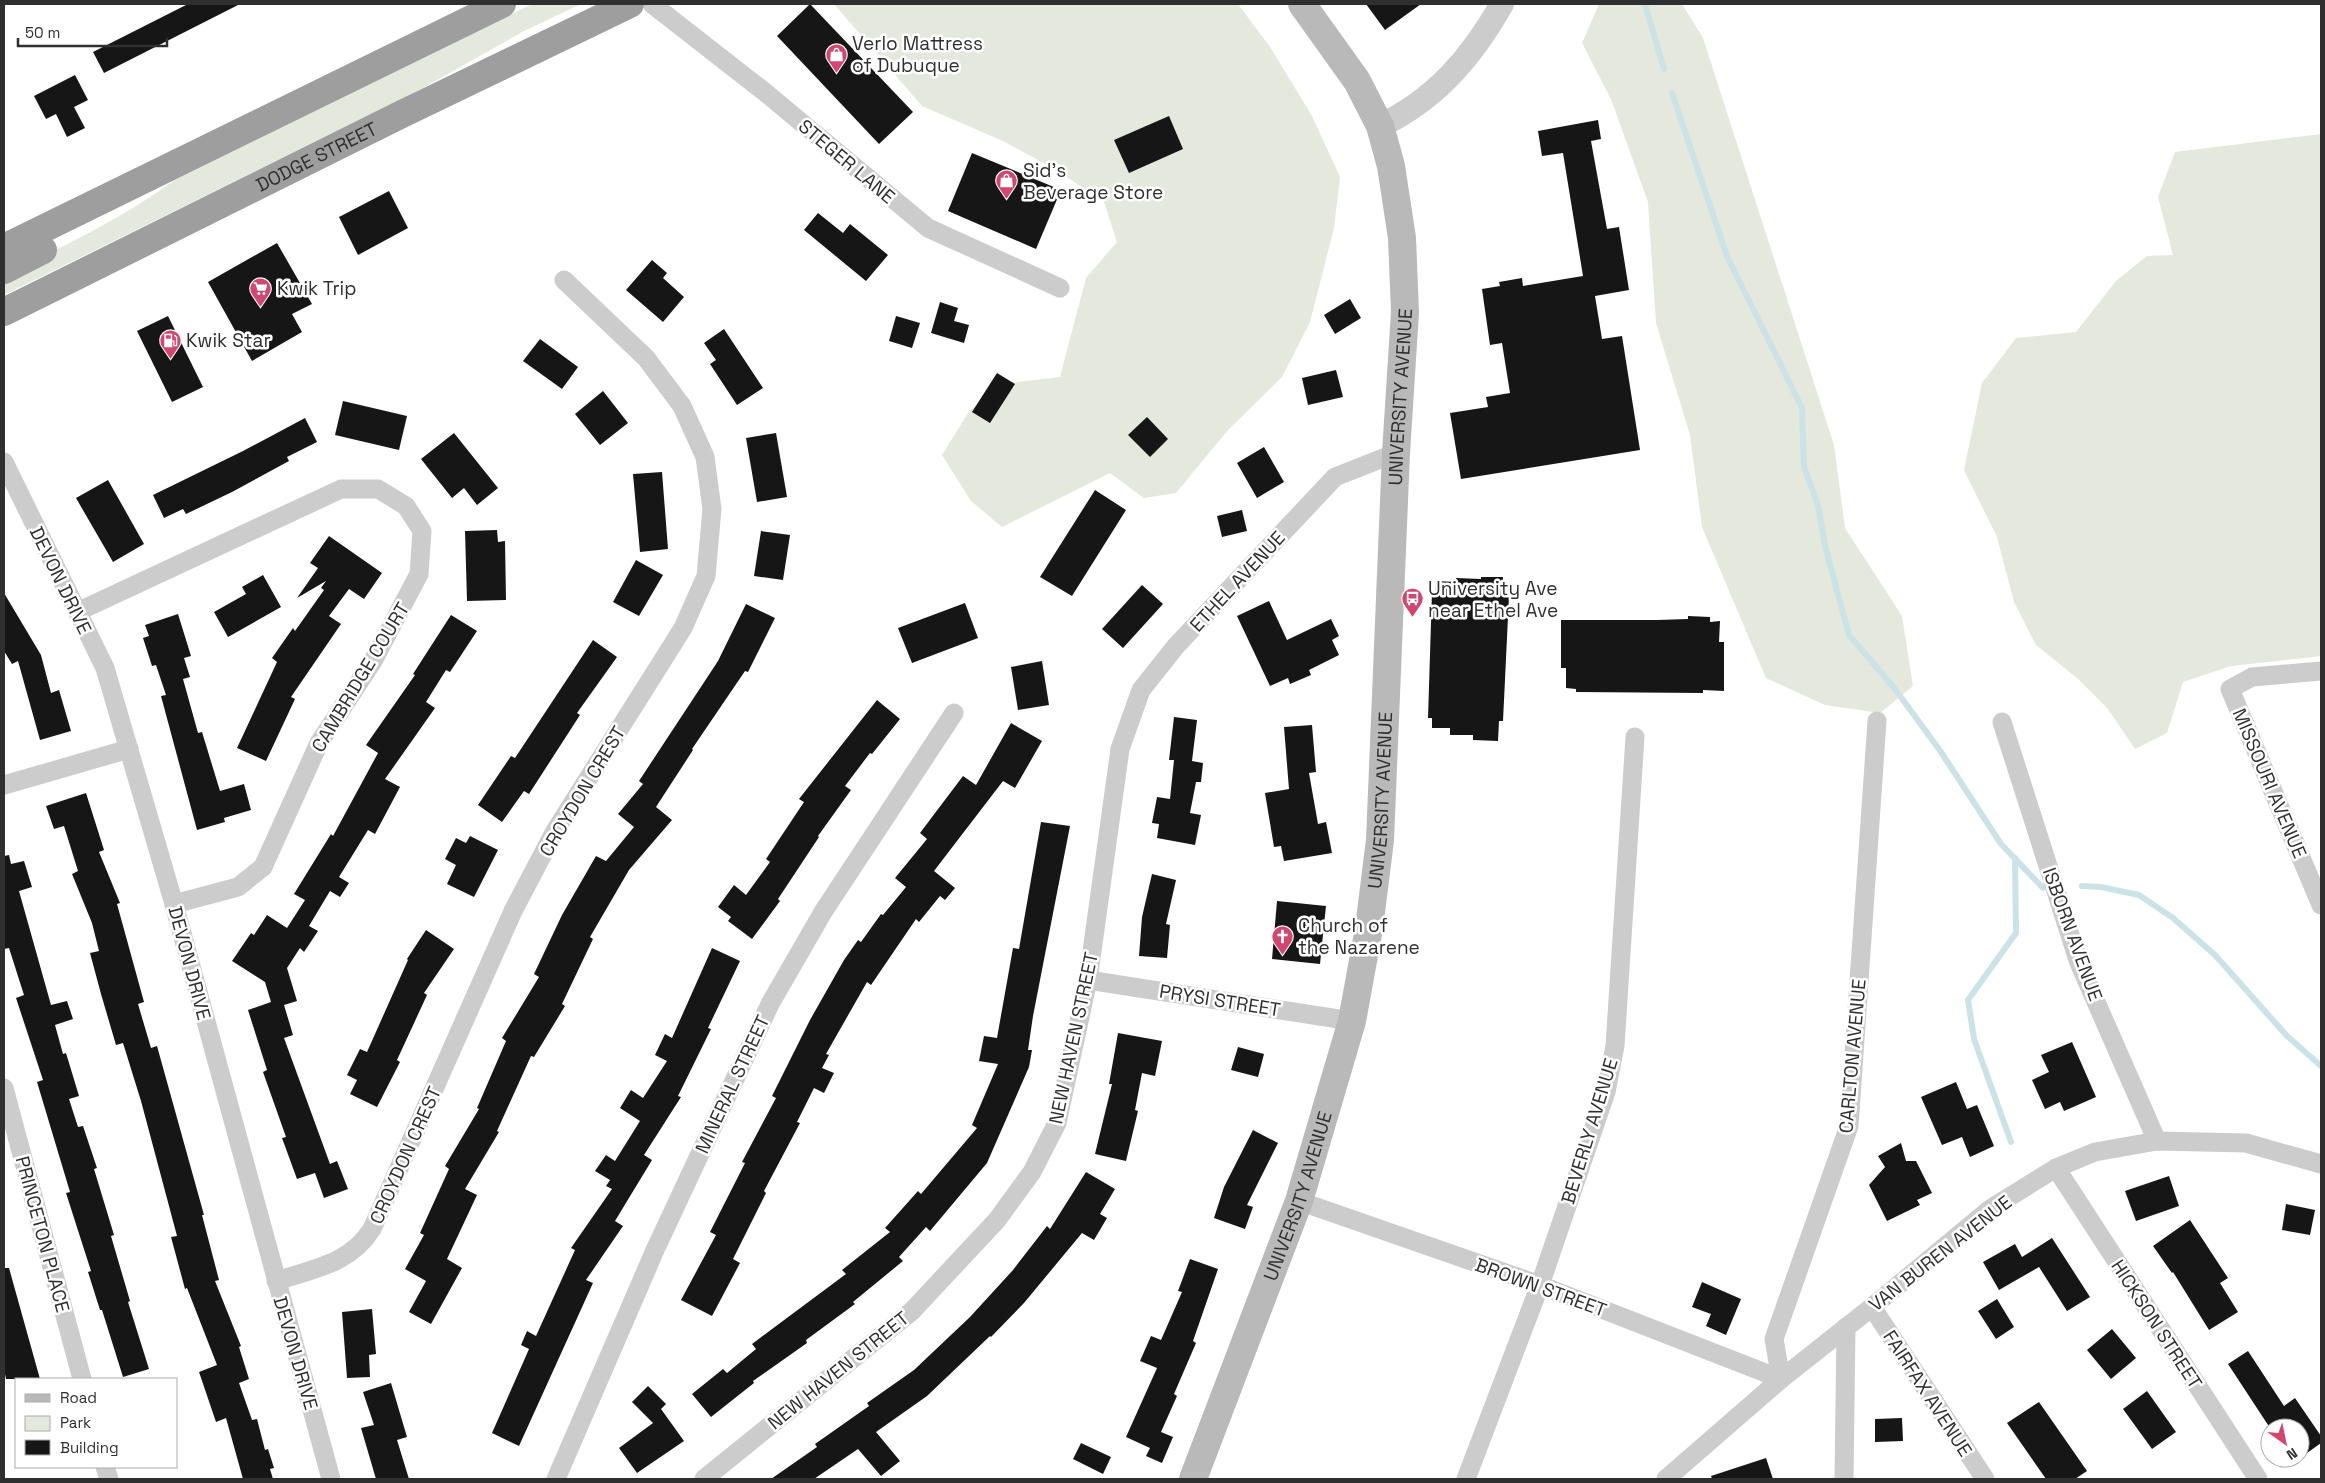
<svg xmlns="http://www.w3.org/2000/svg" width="2325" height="1483" font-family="'Space Grotesk',sans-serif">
  <rect width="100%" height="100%" fill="#fff"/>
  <g fill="#e5e8dc">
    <path d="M532 4H581L524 31 412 94 4 295V275C63 247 121 219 175 180Z"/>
    <path d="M834 4H1238L1270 47 1312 116 1340 177 1334 228 1310 322 1282 377 1228 430 1176 493 1144 498 1110 473 1002 527 971 501 942 455 970 410 1010 383 1060 377 1086 278 1117 242 1104 202 1058 171 1003 141 922 106Z"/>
    <path d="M1599 4H1682L1703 38 1834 445 1845 528 1902 616 1913 686 1880 713 1825 705 1766 678 1702 527 1690 435 1656 323 1648 202 1611 99 1582 43Z"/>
    <path d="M2321 134V656L2231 666 2183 682 2167 733 2135 749 2108 709 2077 678 2036 645 2014 602 1997 537 1964 470 1982 383 2016 338 2076 332 2116 281 2143 259 2147 256 2173 255 2158 197 2175 152Z"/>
  </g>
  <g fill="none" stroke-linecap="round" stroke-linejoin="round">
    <g stroke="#cbe2e6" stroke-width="6">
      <path d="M1645 4 1664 69"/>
      <path d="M1672 93 1727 256 1802 408 1804 467 1818 505 1825 546 1849 635 1895 689 1941 752 2001 844 2043 888"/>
      <path d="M2082 886 2101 887 2139 895 2173 918 2215 955 2287 1036 2321 1066"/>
      <path d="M2011 1142 1974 1039 1968 1000 2016 933 2015 858"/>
    </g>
  </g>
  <g fill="#161616">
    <path d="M188 4H240L104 73 93 52Z"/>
    <path d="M810 4 913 112 879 144 777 36Z"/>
    <path d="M1366 4H1421L1385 30Z"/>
    <path d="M75 75 88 100 74 107 85 128 67 137 56 114 46 119 34 96Z"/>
    <path d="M1169 116 1183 149 1129 173 1114 140Z"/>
    <path d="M1598 120 1601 139 1591 141 1607 229 1619 227 1629 290 1595 296 1602 339 1622 336 1640 450 1461 479 1450 413 1488 407 1486 397 1510 393 1502 343 1490 345 1482 289 1500 286 1499 282 1522 278 1523 286 1583 276 1563 153 1542 156 1538 131Z"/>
    <path d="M972 153 1061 190 1036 249 948 211Z"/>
    <path d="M389 191 408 228 358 255 339 217Z"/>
    <path d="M818 213 843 233 850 224 888 255 866 281 804 230Z"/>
    <path d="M277 243 312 304 292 314 302 332 252 361 208 282Z"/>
    <path d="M652 260 667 273 663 278 684 297 663 322 626 290Z"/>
    <path d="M1350 299 1361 318 1335 334 1324 315Z"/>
    <path d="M940 302 958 308 954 321 969 325 964 343 931 333Z"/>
    <path d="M168 316 203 387 172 402 137 331Z"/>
    <path d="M896 316 920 323 912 348 889 341Z"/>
    <path d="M724 329 763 388 737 405 710 364 716 360 704 343Z"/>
    <path d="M540 339 578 367 562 389 523 361Z"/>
    <path d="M1336 370 1343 397 1308 405 1302 378Z"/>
    <path d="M997 373 1015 384 990 423 972 412Z"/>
    <path d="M603 391 628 423 600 445 575 414Z"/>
    <path d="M343 401 407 416 399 450 335 435Z"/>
    <path d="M1147 417 1168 439 1150 457 1128 435Z"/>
    <path d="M305 418 317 442 287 457 289 461 232 492 186 514 183 509 164 518 153 495 243 451Z"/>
    <path d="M454 433 498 488 477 505 464 488 452 498 421 459Z"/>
    <path d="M776 433 787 497 757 502 746 438Z"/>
    <path d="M1264 447 1284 482 1257 498 1237 463Z"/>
    <path d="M662 472 668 549 640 552 633 474Z"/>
    <path d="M108 480 144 544 113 562 76 498Z"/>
    <path d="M1095 490 1126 510 1072 596 1040 577Z"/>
    <path d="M1242 510 1247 531 1222 537 1217 516Z"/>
    <path d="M497 530 498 542 505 541 506 600 467 601 465 531Z"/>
    <path d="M761 531 790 535 783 580 754 576Z"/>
    <path d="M329 536 382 573 364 599 349 589 329 616 341 624 291 697 295 699 266 761 237 748 277 662 272 658 293 628 295 631 324 590 321 588 326 581 297 598 318 568 310 563Z"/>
    <path d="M636 560 663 575 639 616 613 602Z"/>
    <path d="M263 575 281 607 228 637 214 612 246 594 242 587Z"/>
    <path d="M1481 577H1503V595L1509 596 1503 721H1499L1498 741 1473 740V735H1450V728H1432V718H1428L1432 591H1435L1436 581 1456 582V578L1481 579Z"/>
    <path d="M1142 585 1163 604 1123 648 1102 629Z"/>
    <path d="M4 593 41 655 51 693 59 690 71 731 40 740 18 661 12 664 4 651Z"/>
    <path d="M1269 601 1287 640 1331 619 1339 636 1332 640 1339 655 1309 670 1311 675 1290 684 1288 678 1270 686 1237 616Z"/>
    <path d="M965 603 978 638 912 663 898 628Z"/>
    <path d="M746 604 775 618 748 672 745 671 692 749 693 750 656 807 672 820 629 870 590 937 593 939 562 1004 565 1006 534 1057 531 1056 497 1131 499 1132 465 1189 477 1195 447 1259 462 1268 431 1324 409 1312 426 1281 405 1269 424 1235 420 1233 449 1169 445 1166 479 1109 477 1108 506 1041 502 1038 539 977 534 974 562 915 596 856 606 861 634 827 618 814 643 784 639 781 718 661Z"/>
    <path d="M178 614 191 656 184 658 190 677 183 679 198 733 202 732 220 791 244 784 251 810 224 818 225 822 197 830 161 696 166 695 156 665 152 666 143 638 149 636 145 625Z"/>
    <path d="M451 615 477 631 450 672 446 670 426 702 435 708 385 779 400 787 375 834 368 830 339 877 349 883 340 897 330 891 309 926 318 931 304 952 300 948 287 968 297 1001 284 1005 293 1035 284 1038 330 1164 337 1161 348 1189 324 1198 315 1173 297 1179 282 1138 286 1137 263 1072 267 1070 248 1010 271 1002 265 982 232 961 251 933 254 935 267 915 287 928 305 900 294 894 331 834 333 836 378 753 366 745 415 675 413 674Z"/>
    <path d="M1688 616 1710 617V622L1720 621 1719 642H1724V691L1703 690V693L1576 692V689L1566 688V668H1561V620H1657L1688 619Z"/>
    <path d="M593 640 617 657 577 713 580 715 529 794 524 791 502 822 478 805 511 756 515 758Z"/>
    <path d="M1042 661 1049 705 1018 710 1011 667Z"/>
    <path d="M877 700 900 719 872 754 870 753 845 786 851 790 818 836 819 837 778 899 780 901 752 939 728 921 731 917 718 907 734 885 746 895 770 862 766 859 804 802 799 799Z"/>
    <path d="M1174 717 1197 720 1192 761 1203 763 1201 782H1196L1190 813 1201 815 1195 845 1157 838 1159 824 1152 823 1157 797 1170 799 1174 760H1169Z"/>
    <path d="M1011 723 1042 741 1015 788 1003 781 934 871 955 888 945 900 940 896 919 922 916 919 871 985 867 982 826 1054 829 1055 822 1068 834 1073 824 1093 814 1088 797 1122 800 1123 764 1191 766 1193 733 1259 740 1263 712 1316 681 1300 716 1235 710 1232 745 1163 742 1162 776 1098 772 1096 810 1020 844 960 858 940 861 942 881 914 883 915 906 887 895 878 927 839 920 833 963 776 976 785Z"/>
    <path d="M1312 725 1316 772 1309 773 1318 824 1326 822 1332 853 1284 861 1281 846 1274 847 1265 793 1289 789 1284 727Z"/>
    <path d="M86 793 104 850 99 852 120 903 117 904 144 1002 138 1004 151 1048 157 1046 204 1215H202L219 1280 215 1281 241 1346 239 1347 249 1379 239 1383 252 1420 257 1419 265 1450 268 1449 274 1468 270 1469 273 1479H243L226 1418 216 1422 199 1372 217 1365 187 1288 185 1289 171 1237 177 1236 141 1101 123 1043 116 1045 101 994 90 953 99 951 92 923 72 874 78 871 64 826 54 829 46 806Z"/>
    <path d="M1041 822 1070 826 1033 1016 1028 1050H1032L1029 1067 987 1163 930 1231 926 1227 899 1257 903 1261 853 1302 855 1304 806 1340 807 1343 753 1381 754 1383 711 1417 692 1394 723 1369 727 1373 756 1349 752 1344 846 1274 842 1270 890 1232 885 1228 918 1191 921 1194 977 1128 972 1125 998 1064 979 1061 984 1036 997 1038 1013 948 1019 949Z"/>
    <path d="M470 836 498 850 474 897 447 884 456 865 445 859 456 838 466 843Z"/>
    <path d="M9 855 11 864 24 861 32 887 19 891 51 1005 67 1001 73 1019 55 1025 63 1054 66 1053 79 1096 69 1099 78 1127 83 1126 97 1168 94 1169 114 1235 111 1236 130 1301 128 1302 149 1369 123 1377 102 1310H100L88 1272 91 1271 66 1193 70 1192 37 1082 43 1080 16 998 24 995 9 948 4 949V856Z"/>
    <path d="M1152 874 1176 880 1166 924 1170 925 1167 958 1139 956 1142 917Z"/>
    <path d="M1277 901 1326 906 1320 964 1272 959Z"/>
    <path d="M426 930 454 949 424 993 427 995 397 1060 400 1062 377 1107 350 1094 357 1080 347 1075 360 1049 367 1052 408 960 407 959Z"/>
    <path d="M712 948 740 961 708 1028 711 1029 678 1096 681 1097 644 1155 652 1160 615 1221 623 1226 586 1280 593 1283 519 1446 492 1433 529 1349 521 1345 527 1331 536 1336 575 1250 571 1248 612 1189 606 1186 610 1180 595 1171 606 1155 615 1161 640 1121 620 1108 631 1090 643 1098 667 1061 655 1055 665 1034 672 1038Z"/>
    <path d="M1118 1033 1162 1041 1155 1076 1142 1073 1135 1110 1138 1111 1126 1161 1095 1154 1112 1084H1109Z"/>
    <path d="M2072 1042 2096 1097 2064 1111 2060 1102 2045 1109 2032 1080 2049 1072 2041 1055Z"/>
    <path d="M1238 1047 1264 1054 1258 1077 1231 1070Z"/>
    <path d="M1956 1082 1967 1109 1977 1105 1994 1146 1970 1157 1962 1137 1942 1145 1921 1097Z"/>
    <path d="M1253 1130 1278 1143 1247 1205 1253 1207 1245 1229 1214 1218 1224 1187Z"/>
    <path d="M1901 1143 1906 1161H1916L1932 1193 1917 1200 1920 1205 1887 1221 1869 1185 1885 1167 1878 1156Z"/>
    <path d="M1086 1172 1115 1189 1100 1214 1107 1218 1094 1240 1082 1233 1024 1303 991 1337 990 1336 927 1396 876 1432 900 1461 881 1476 858 1449 814 1479H771L817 1447 815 1444 869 1406 867 1403 914 1370 970 1317 1013 1270 1047 1226 1050 1229Z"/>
    <path d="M2169 1176 2179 1206 2136 1221 2125 1191Z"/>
    <path d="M2286 1204 2315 1210 2310 1235 2282 1230Z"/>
    <path d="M2190 1220 2228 1278 2220 1283 2238 1312 2209 1330 2173 1272 2172 1273 2153 1246Z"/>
    <path d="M2052 1238 2090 1297 2067 1311 2039 1267 1999 1290 1983 1262 2015 1244 2022 1257Z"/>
    <path d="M1190 1259 1218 1269 1193 1341 1196 1343 1174 1394 1177 1396 1161 1432 1173 1437 1162 1463 1146 1456 1150 1448 1126 1437 1157 1368 1140 1361 1151 1336 1161 1340 1182 1292 1178 1291Z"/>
    <path d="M4 1268H9L40 1379H6L4 1369Z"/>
    <path d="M1702 1282 1741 1299 1726 1335 1706 1326 1711 1314 1692 1307Z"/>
    <path d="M1997 1299 2014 1327 1996 1339 1978 1311Z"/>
    <path d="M372 1309 376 1354 369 1355 370 1377 347 1378 342 1312Z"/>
    <path d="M2112 1329 2136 1358 2111 1379 2087 1350Z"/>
    <path d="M2248 1351 2284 1406 2295 1398 2321 1436V1443L2300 1458V1428H2270L2228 1364Z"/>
    <path d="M391 1383 407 1437 397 1440 409 1479H376L361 1428 374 1425 363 1392Z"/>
    <path d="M648 1386 666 1404 661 1409 684 1441 637 1473 619 1448 653 1423 632 1402Z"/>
    <path d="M2147 1391 2176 1432 2152 1449 2123 1409Z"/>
    <path d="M2039 1402 2087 1471 2075 1479H2046L2007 1423Z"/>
    <path d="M1902 1418 1903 1441 1875 1442V1419Z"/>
    <path d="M1081 1443 1111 1457 1103 1474 1073 1459Z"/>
    <path d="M1766 1458 1773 1479H1712L1711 1476Z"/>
  </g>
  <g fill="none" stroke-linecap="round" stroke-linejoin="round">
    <g stroke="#ccc" stroke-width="19">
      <path d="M652 4 766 93 928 228 1060 288"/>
      <path d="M4 462 105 668 174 904 331 1479"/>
      <path d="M77 612 341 489H378L406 506 422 531 419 574 373 661 319 743 263 867 238 887 174 904"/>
      <path d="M2321 671 2252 677 2230 689 2321 905"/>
      <path d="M2002 722 2079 963 2157 1141"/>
      <path d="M4 785 129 749"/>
      <path d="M1088 980 1352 1021"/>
      <path d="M4 1088 82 1379"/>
      <path d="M2056 1168 2258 1479"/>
      <path d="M1299 1201 1540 1285 1781 1379"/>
      <path d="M276 1281C313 1269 350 1264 372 1229L513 911 555 831 683 628 706 576 712 509 705 457 682 406 646 358 564 280"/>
      <path d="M1872 1307 1985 1479"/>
      <path d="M1781 1379 1774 1339 1849 1126 1877 721"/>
      <path d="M105 1467 109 1479"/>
      <path d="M556 1479 655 1250 770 1004 823 912 954 713"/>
      <path d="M704 1479 912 1311 997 1220 1032 1172 1057 1123 1088 980 1120 749 1141 690 1176 646 1335 477 1396 453"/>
      <path d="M1466 1479 1540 1285 1606 1092 1615 1046 1635 737"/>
      <path d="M1666 1479 1781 1379 1872 1307 1990 1209 2056 1168 2095 1152 2157 1141 2246 1143 2321 1164"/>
      <path d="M1844 1479 1846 1327"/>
    </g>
    <path stroke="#ccc" stroke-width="24" d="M1380 126C1436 99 1471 58 1502 4"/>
    <path stroke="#b9b9b9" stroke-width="28" id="s1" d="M1193 1479 1299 1201 1352 1021 1369 928 1380 840 1396 453 1405 312 1402 238 1391 166 1380 126 1357 81 1302 4"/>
    <g stroke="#9e9e9e" stroke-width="28">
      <path d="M4 248 502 4"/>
      <path d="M4 270 43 250"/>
      <path id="s2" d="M4 312 402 114 630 4"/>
    </g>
  </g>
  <defs>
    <symbol id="shop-pin" viewBox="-11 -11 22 30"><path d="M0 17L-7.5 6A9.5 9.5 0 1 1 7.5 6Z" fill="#d04870" stroke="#fff"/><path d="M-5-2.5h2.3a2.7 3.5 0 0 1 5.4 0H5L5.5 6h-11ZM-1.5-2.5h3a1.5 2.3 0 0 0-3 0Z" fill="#fff"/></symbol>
    <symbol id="supermarket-pin" viewBox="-11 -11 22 30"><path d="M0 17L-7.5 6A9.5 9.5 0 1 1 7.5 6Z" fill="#d04870" stroke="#fff"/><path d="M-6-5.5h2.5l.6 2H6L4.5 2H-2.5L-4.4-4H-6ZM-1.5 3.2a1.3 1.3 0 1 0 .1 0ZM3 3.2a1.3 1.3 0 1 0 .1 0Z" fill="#fff"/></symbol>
    <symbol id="fuel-pin" viewBox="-11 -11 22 30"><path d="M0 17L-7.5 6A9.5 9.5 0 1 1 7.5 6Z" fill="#d04870" stroke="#fff"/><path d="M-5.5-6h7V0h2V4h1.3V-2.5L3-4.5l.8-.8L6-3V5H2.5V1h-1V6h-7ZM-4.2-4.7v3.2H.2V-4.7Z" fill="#fff"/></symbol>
    <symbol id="bus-pin" viewBox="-11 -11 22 30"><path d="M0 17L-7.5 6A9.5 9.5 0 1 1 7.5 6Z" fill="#d04870" stroke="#fff"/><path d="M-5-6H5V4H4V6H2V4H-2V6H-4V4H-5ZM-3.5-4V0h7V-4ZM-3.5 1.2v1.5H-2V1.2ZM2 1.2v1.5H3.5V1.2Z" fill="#fff"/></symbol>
    <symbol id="church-pin" viewBox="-11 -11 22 30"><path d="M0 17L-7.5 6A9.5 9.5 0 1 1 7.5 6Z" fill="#d04870" stroke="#fff"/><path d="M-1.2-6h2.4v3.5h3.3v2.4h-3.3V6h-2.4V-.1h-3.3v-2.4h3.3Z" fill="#fff"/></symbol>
  </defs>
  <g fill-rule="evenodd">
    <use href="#shop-pin" x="824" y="42" width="25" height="34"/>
    <use href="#shop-pin" x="994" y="168" width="25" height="34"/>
    <use href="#supermarket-pin" x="248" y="276" width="25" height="34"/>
    <use href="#fuel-pin" x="158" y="328" width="25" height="34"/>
    <use href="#bus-pin" x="1400" y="586" width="25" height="34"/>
    <use href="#church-pin" x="1270" y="924" width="25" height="34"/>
  </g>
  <g text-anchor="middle" stroke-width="5" stroke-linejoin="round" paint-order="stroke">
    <g font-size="19" fill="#2f2f2f" stroke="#fff" text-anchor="start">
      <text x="852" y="50">Verlo Mattress<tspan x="852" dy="22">of Dubuque</tspan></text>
      <text x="1023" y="177">Sid's<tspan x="1023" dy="22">Beverage Store</tspan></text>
      <text x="277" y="295">Kwik Trip</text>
      <text x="186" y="347">Kwik Star</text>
      <text x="1428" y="595">University Ave<tspan x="1428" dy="22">near Ethel Ave</tspan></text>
      <text x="1298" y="932">Church of<tspan x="1298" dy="22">the Nazarene</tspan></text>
    </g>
    <g font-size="19" fill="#2f2f2f" stroke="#fff">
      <text dy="7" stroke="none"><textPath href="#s2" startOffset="349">DODGE STREET</textPath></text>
      <text transform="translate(847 161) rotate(40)" y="7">STEGER LANE</text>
      <text dy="7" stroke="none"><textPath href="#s1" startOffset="1112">UNIVERSITY AVENUE</textPath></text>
      <text transform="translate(61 580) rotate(64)" y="7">DEVON DRIVE</text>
      <text transform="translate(1237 581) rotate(-47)" y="7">ETHEL AVENUE</text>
      <text transform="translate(360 677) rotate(-59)" y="7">CAMBRIDGE COURT</text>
      <text transform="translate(2270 783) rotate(67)" y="7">MISSOURI AVENUE</text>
      <text transform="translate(582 791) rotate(-59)" y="7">CROYDON CREST</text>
      <text dy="7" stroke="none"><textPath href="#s1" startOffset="708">UNIVERSITY AVENUE</textPath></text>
      <text transform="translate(2073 934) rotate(70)" y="7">ISBORN AVENUE</text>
      <text transform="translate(190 963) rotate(75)" y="7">DEVON DRIVE</text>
      <text transform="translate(1220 1000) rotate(9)" y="7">PRYSI STREET</text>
      <text transform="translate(1073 1038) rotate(-78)" y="7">NEW HAVEN STREET</text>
      <text transform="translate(1852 1056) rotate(-85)" y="7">CARLTON AVENUE</text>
      <text transform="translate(732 1084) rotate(-65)" y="7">MINERAL STREET</text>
      <text transform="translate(1589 1131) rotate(-73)" y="7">BEVERLY AVENUE</text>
      <text transform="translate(405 1155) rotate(-66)" y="7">CROYDON CREST</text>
      <text dy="7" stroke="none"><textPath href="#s1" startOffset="302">UNIVERSITY AVENUE</textPath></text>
      <text transform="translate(43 1234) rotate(75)" y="7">PRINCETON PLACE</text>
      <text transform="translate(1940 1253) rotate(-38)" y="7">VAN BUREN AVENUE</text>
      <text transform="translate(1541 1287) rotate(20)" y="7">BROWN STREET</text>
      <text transform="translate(2157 1324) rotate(57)" y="7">HICKSON STREET</text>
      <text transform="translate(296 1353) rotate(74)" y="7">DEVON DRIVE</text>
      <text transform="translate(838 1370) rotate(-39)" y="7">NEW HAVEN STREET</text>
      <text transform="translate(1928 1393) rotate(57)" y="7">FAIRFAX AVENUE</text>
    </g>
  </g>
  <rect width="2325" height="1483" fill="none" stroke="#2f2f2f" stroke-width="10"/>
  <rect x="15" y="1378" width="162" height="90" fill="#ffffff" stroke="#acacac"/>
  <rect x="25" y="1394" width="25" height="8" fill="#b9b9b9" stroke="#acacac"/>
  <text x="60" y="1403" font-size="15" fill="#2f2f2f">Road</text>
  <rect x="25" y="1416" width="25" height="15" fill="#e5e8dc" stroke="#acacac"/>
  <text x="60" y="1428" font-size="15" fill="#2f2f2f">Park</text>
  <rect x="25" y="1440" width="25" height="15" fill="#161616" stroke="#acacac"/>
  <text x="60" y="1453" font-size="15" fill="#2f2f2f">Building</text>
  <g transform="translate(2285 1443) rotate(147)"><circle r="24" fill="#ffffff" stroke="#acacac"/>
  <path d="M0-4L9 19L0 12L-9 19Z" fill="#d04870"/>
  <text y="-8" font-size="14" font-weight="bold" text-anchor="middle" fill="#2f2f2f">N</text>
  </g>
  <path d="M18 38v8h149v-8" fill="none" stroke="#2f2f2f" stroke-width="2.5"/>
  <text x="25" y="38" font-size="15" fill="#2f2f2f" stroke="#ffffff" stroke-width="4" paint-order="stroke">50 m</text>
</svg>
